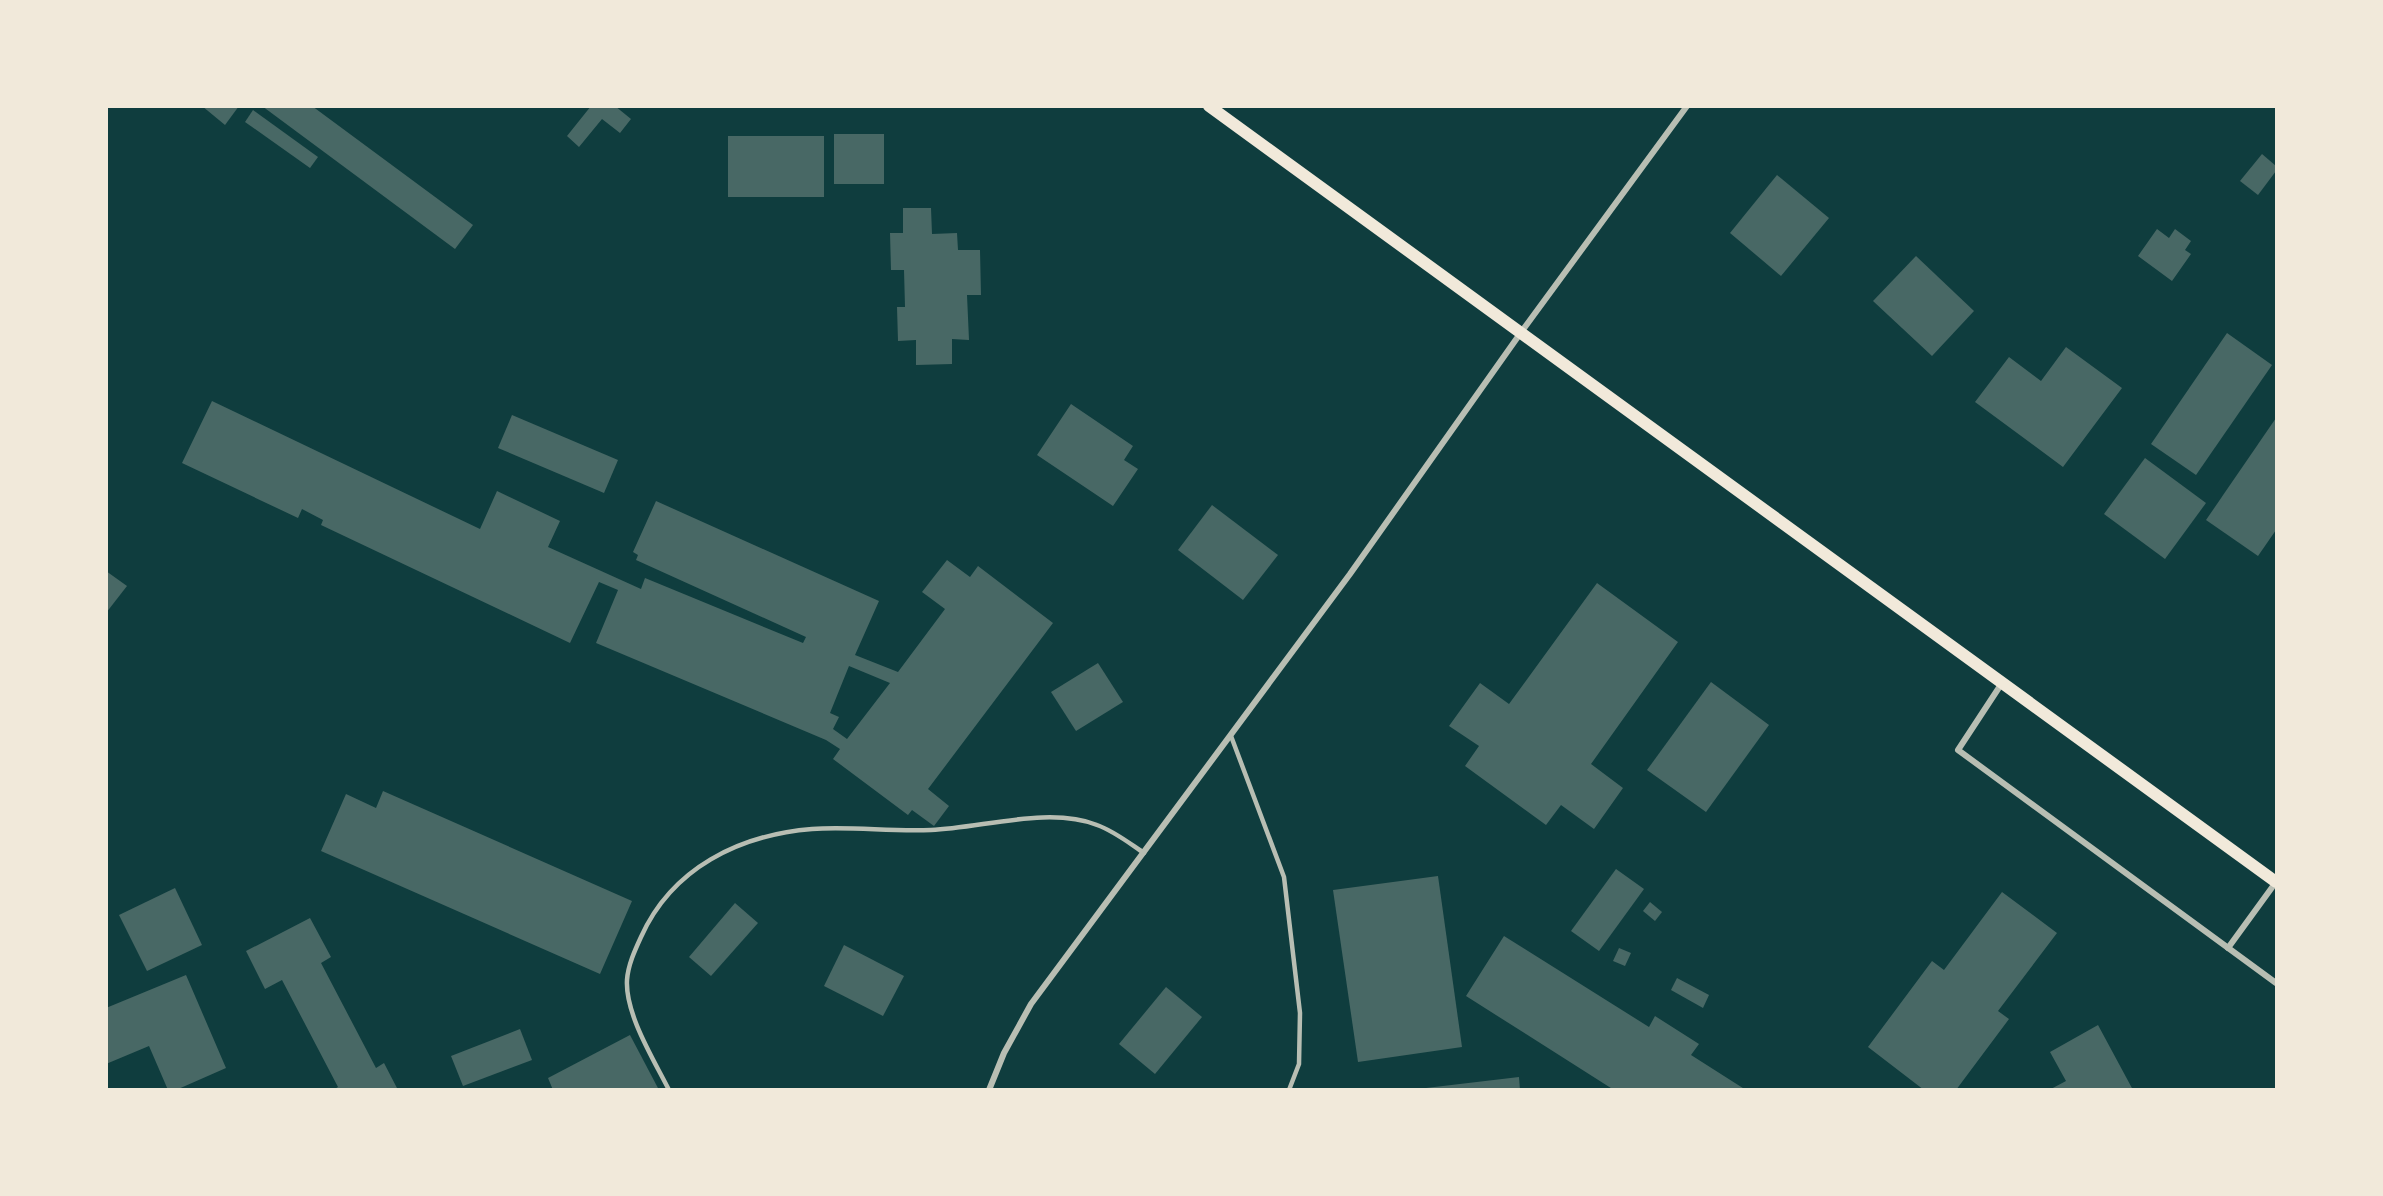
<svg xmlns="http://www.w3.org/2000/svg" width="2383" height="1196" font-family="Commissioner,sans-serif">
  <rect width="100%" height="100%" fill="#0f3d3e"/>
  <g fill="#486865" fill-rule="evenodd">
    <path d="M202 106H239L225 125Z"/>
    <path d="M262 106H312L473 225 455 249Z"/>
    <path d="M591 106H615L631 119 620 133 602 119 579 147 567 136Z"/>
    <path d="M253 110 318 157 310 168 245 122Z"/>
    <rect x="834" y="134" width="50" height="50"/>
    <rect x="728" y="136" width="96" height="61"/>
    <path d="M2262 154 2276 166V171L2258 195 2240 181Z"/>
    <path d="M1777 175 1829 218 1781 276 1730 233Z"/>
    <path d="M903 208H931L932 234 957 233 958 250H980L981 295H967L969 340 952 339V364L916 365V340L898 341 897 307H905L904 270H891L890 233H903Z"/>
    <path d="M2157 229 2169 238 2175 229 2191 241 2185 250 2191 254 2172 281 2138 256Z"/>
    <path d="M1916 256 1974 311 1932 356 1873 301Z"/>
    <path d="M2227 333 2272 365 2196 475 2151 444Z"/>
    <path d="M2066 347 2122 388 2063 467 1975 402 2009 357 2041 381Z"/>
    <path d="M212 401 480 529 497 491 560 521 548 547 641 589 645 578 803 643 806 637 636 560 638 555 633 552 656 501 879 601 855 655 898 672 945 609 922 592 947 560 970 577 978 566 1053 623 928 789 949 806 934 826 912 810 908 815 833 759 840 749 826 740 596 643 618 590 599 582 570 643 321 525 323 520 302 509 298 518 182 463ZM849 666 890 683 847 739 833 729 839 717 830 713Z"/>
    <path d="M1071 404 1133 446 1124 460 1138 469 1113 506 1037 455Z"/>
    <path d="M512 415 618 460 604 493 498 448Z"/>
    <path d="M2276 418V530L2258 556 2206 520Z"/>
    <path d="M2145 458 2206 503 2165 559 2104 514Z"/>
    <path d="M1212 505 1278 555 1243 600 1178 550Z"/>
    <path d="M106 571 127 586 106 613Z"/>
    <path d="M1597 583 1678 642 1591 764 1623 788 1594 829 1561 805 1546 825 1465 766 1479 746 1449 726 1480 683 1509 704Z"/>
    <path d="M1098 663 1123 702 1076 731 1051 692Z"/>
    <path d="M1711 682 1769 725 1706 812 1647 770Z"/>
    <path d="M383 791 632 901 600 974 321 851 346 794 376 808Z"/>
    <path d="M1616 869 1644 889 1599 951 1571 931Z"/>
    <path d="M1438 876 1462 1047 1358 1062 1333 890Z"/>
    <path d="M175 888 202 945 147 971 119 915Z"/>
    <path d="M2002 892 2057 933 1998 1011 2009 1019 1956 1090H1924L1868 1047 1932 961 1944 970Z"/>
    <path d="M1650 902 1662 912 1655 921 1643 911Z"/>
    <path d="M735 903 758 923 711 976 689 957Z"/>
    <path d="M310 918 331 957 321 963 376 1068 384 1063 398 1090H333L338 1087 282 980 265 989 246 951Z"/>
    <path d="M1504 936 1649 1027 1655 1016 1699 1044 1691 1055 1746 1090H1614L1466 996Z"/>
    <path d="M844 945 904 976 883 1016 824 986Z"/>
    <path d="M1619 948 1631 953 1625 966 1613 961Z"/>
    <path d="M186 975 226 1068 176 1090H168L149 1046 106 1064V1008Z"/>
    <path d="M1677 978 1709 995 1703 1008 1671 990Z"/>
    <path d="M1166 987 1202 1017 1155 1074 1119 1044Z"/>
    <path d="M2098 1025 2133 1090H2049L2066 1081 2050 1052Z"/>
    <path d="M520 1029 532 1060 463 1086 451 1056Z"/>
    <path d="M630 1035 659 1090H553L548 1078Z"/>
    <path d="M1519 1077 1520 1090H1426V1088Z"/>
  </g>
  <g fill="none" stroke-linecap="round" stroke-linejoin="round">
    <g stroke="#b8beb3" stroke-width="4.5">
      <path d="M1231 736 1284 877 1300 1013 1299 1064 1289 1090"/>
      <path d="M669 1090C654 1060 625 1014 627 980 628 965 635 950 641 937 672 868 739 835 812 829 851 826 891 832 931 830 982 828 1049 806 1097 825 1114 831 1129 843 1144 853"/>
    </g>
    <g stroke="#b8beb3" stroke-width="6">
      <path d="M2002 683 1958 750 2276 983"/>
      <path d="M2228 948 2276 882"/>
      <path d="M989 1090 1004 1053 1031 1004 1350 574 1522 331 1687 106"/>
    </g>
    <path stroke="#f1e9da" stroke-width="12" d="M1209 106 2276 882"/>
  </g>
  <rect width="2383" height="1196" fill="none" stroke="#f1e9da" stroke-width="216"/>
</svg>
